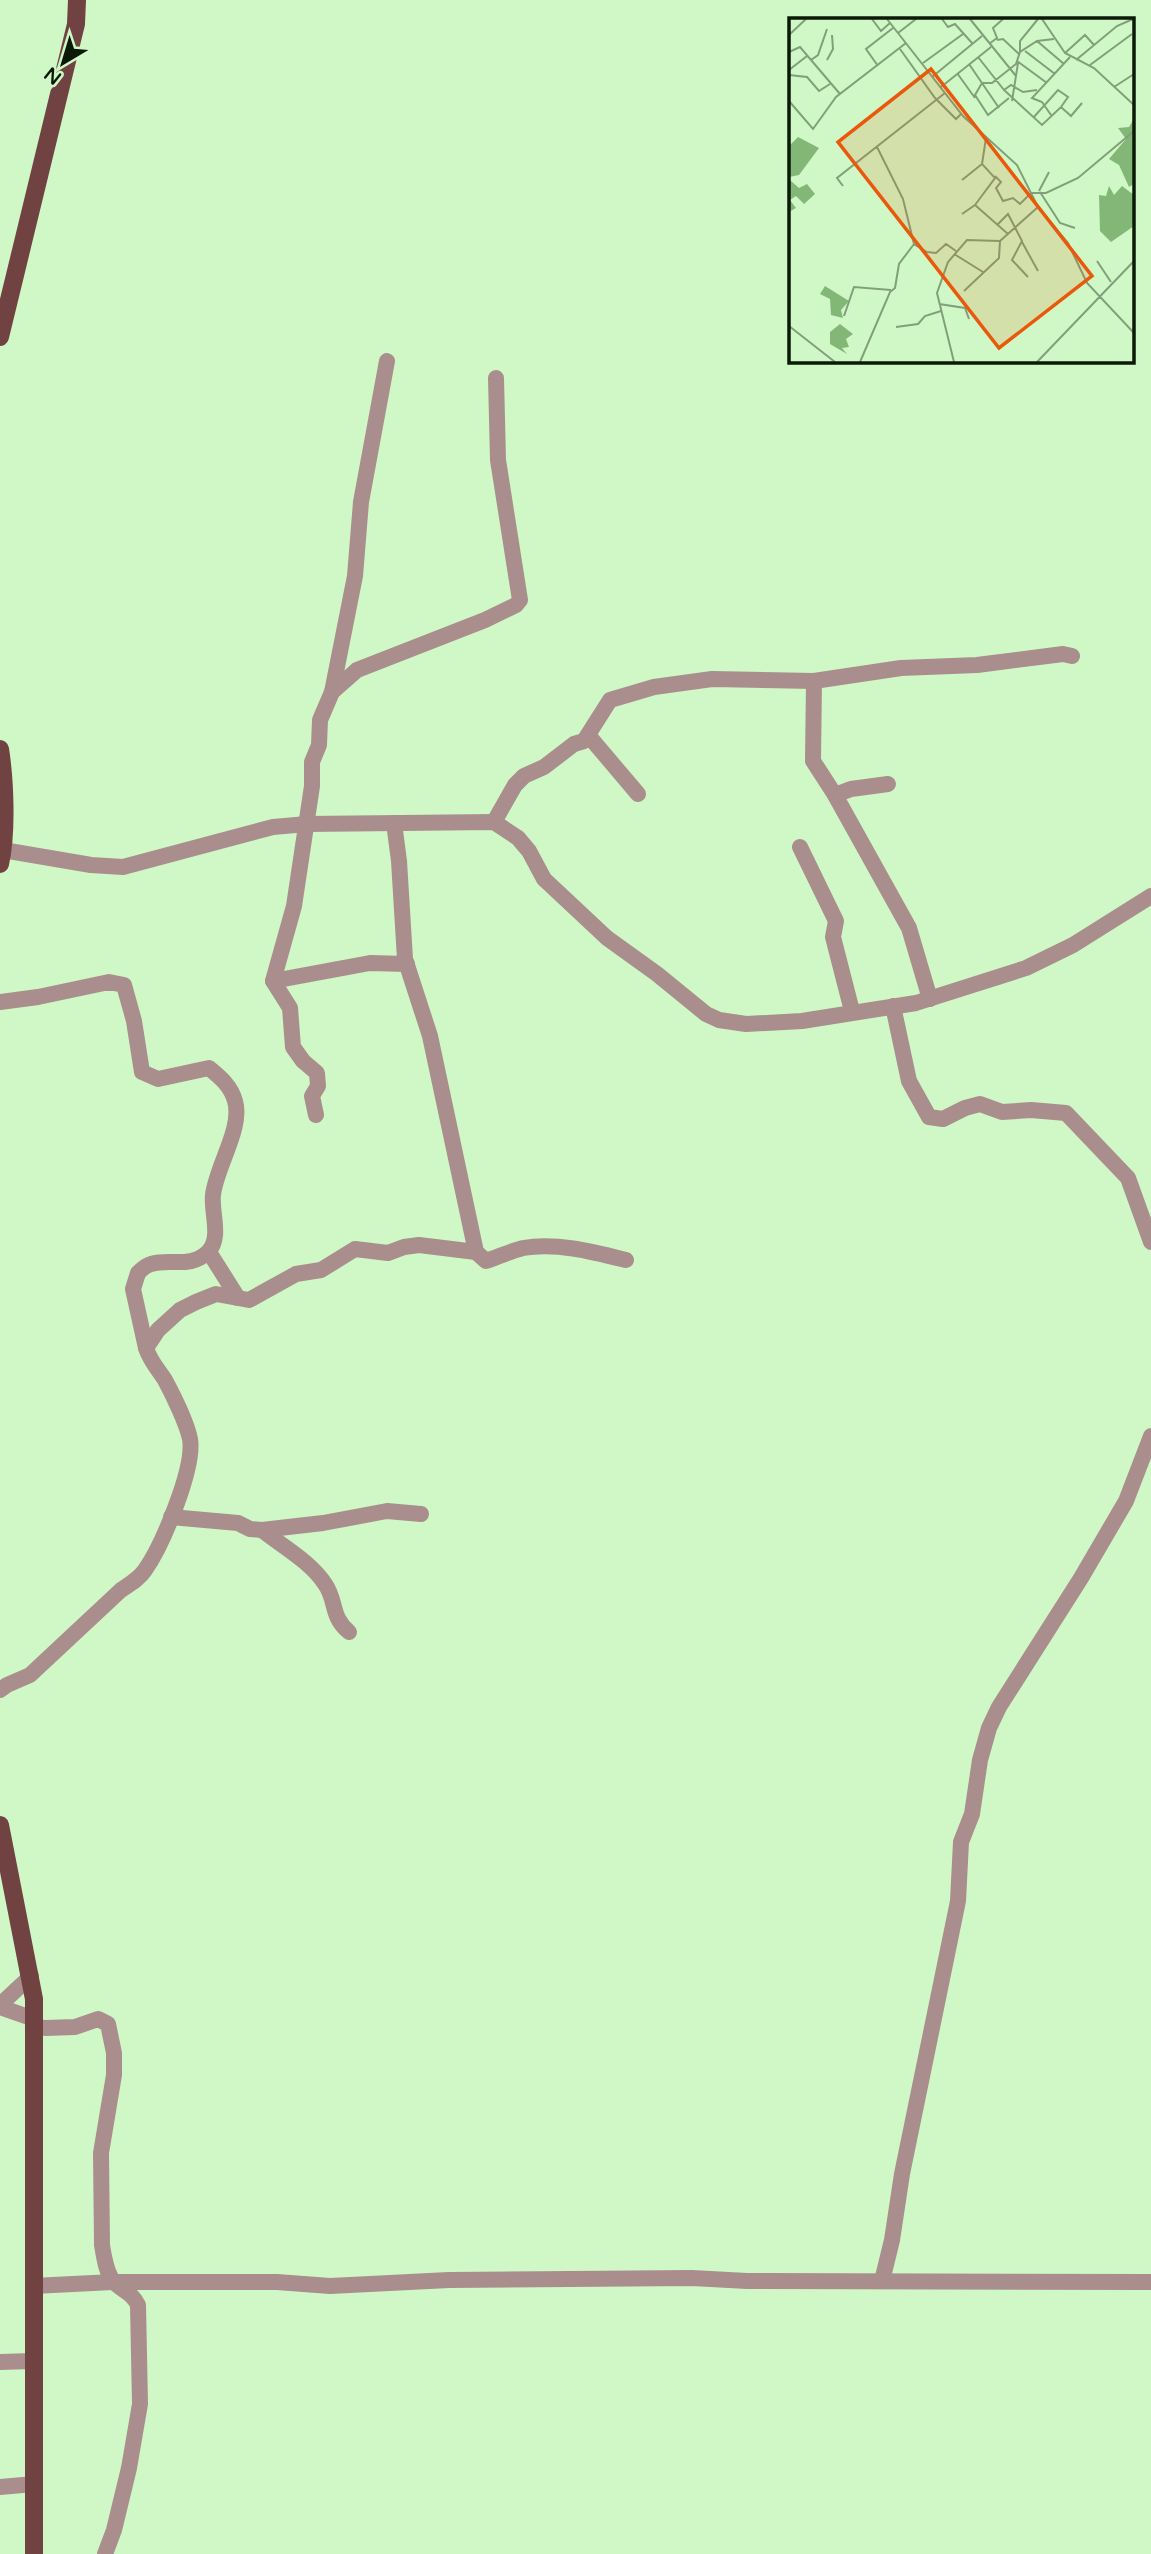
<svg xmlns="http://www.w3.org/2000/svg" width="1151" height="2554" font-family="'Varela Round',sans-serif">
  <rect width="100%" height="100%" fill="#d0f8c6"/>
  <g fill="none" stroke-linecap="round" stroke-linejoin="round">
    <g stroke="#aa8e8d" stroke-width="16">
      <path d="M814 681 813 761 835 795 909 928 930 999"/>
      <path d="M332 692 355 576 361 502 387 361"/>
      <path d="M588 735 638 794"/>
      <path d="M835 795 851 789 888 784"/>
      <path d="M494 822 515 785 524 776 544 767 574 744 584 741 610 700 654 687 712 679 814 681 901 668 977 665 1063 654 1072 656"/>
      <path d="M394 823 399 861 405 959 430 1036 476 1252 486 1261C498 1257 511 1251 523 1248 556 1242 594 1252 626 1260"/>
      <path d="M800 847 836 921 833 937 852 1011"/>
      <path d="M3 850 91 865 123 867 273 827 307 824 494 822 518 838 529 851 544 879 607 938 657 974 706 1014 719 1020 746 1024 802 1021 916 1003 1026 968 1073 945 1151 896"/>
      <path d="M407 964 370 963 273 981 294 906 312 786V762L319 745 320 720 332 692 357 670 485 620 516 605 520 600 498 460 496 378"/>
      <path d="M273 981 290 1008 293 1047 303 1061 317 1073 318 1086 312 1096 316 1115"/>
      <path d="M0 1002 38 997 109 982 124 985 134 1021 142 1072 158 1079 209 1068C220 1077 231 1086 235 1101 243 1128 216 1167 213 1195 211 1213 222 1238 208 1252 190 1269 171 1258 151 1264 147 1265 141 1270 138 1273L133 1289 146 1348"/>
      <path d="M893 1006 909 1081 929 1117 943 1119 965 1108 980 1104 1002 1112 1031 1110 1066 1113 1128 1178 1151 1242"/>
      <path d="M209 1252 238 1298"/>
      <path d="M171 1517 238 1523 250 1529 262 1530 323 1523 387 1511 421 1514"/>
      <path d="M262 1530C282 1546 311 1562 325 1584 337 1601 330 1616 349 1632"/>
      <path d="M0 1690 7 1685 30 1675 121 1590C130 1584 139 1579 145 1570 162 1546 195 1468 190 1439 187 1424 173 1395 165 1380 158 1369 150 1361 146 1348L158 1330 180 1310 196 1302 216 1294 249 1300 296 1274 321 1270 355 1249 388 1253 404 1247 419 1245 476 1252"/>
      <path d="M0 2005 31 1976"/>
      <path d="M0 2007 34 2019"/>
      <path d="M34 2026 45 2028 75 2027 98 2019 108 2024 114 2053V2075L101 2153 102 2245C104 2257 106 2273 114 2282 123 2292 131 2291 138 2305L140 2404 129 2468 114 2530 105 2554"/>
      <path d="M882 2281 892 2240 902 2174 958 1901 961 1842 972 1814 980 1760 989 1728 999 1707 1081 1578 1126 1501 1151 1436"/>
      <path d="M33 2286 113 2282H277L330 2286 449 2280 692 2278 747 2281 1151 2282"/>
      <path d="M0 2362 33 2361"/>
      <path d="M0 2487 34 2484"/>
    </g>
    <g stroke="#714242" stroke-width="18">
      <path d="M0 337 76 24 77 0"/>
      <path d="M0 749C5 781 7 833 0 864"/>
      <path d="M0 1825 34 1999V2554"/>
    </g>
  </g>
  <g transform="translate(789 18)">
    <rect width="345" height="345" fill="#d0f8c6"/>
    <path d="M345 101V166L340 169 330 147 320 141 337 121 329 110 340 109ZM9 119 30 130 10 157 0 159V128ZM2 163 10 170 18 166 26 176 15 186 7 178 1 182 7 190 0 194V164ZM320 168 325 177 333 168 345 177V208L322 224 311 213 310 177 317 178ZM36 268 60 283 52 292 54 300 42 297 41 281 31 276ZM51 306 64 316 57 321 60 329 53 330 58 336 41 326V314Z" fill="#83b777"/>
    <path fill="none" stroke="#819f7a" stroke-width="2" d="M83 1 92 13 101 5M98 1 174 98 228 147 249 189 279 225 298 265 345 315M153 1 159 9 166 6 183 25M181 1 227 58M253 1 276 35 305 50 345 87M109 15 127 1M0 17 17 1M208 22 214 21 230 36M248 23 275 46M200 26 208 20 204 10 214 1M111 31 146 80 167 101 172 96M236 33 266 56M0 34 11 29 51 76M231 34V23L249 1M276 35 296 17 305 27M189 39 215 72 222 67 234 74 248 72M22 42 29 37 38 11M38 42 44 31 43 17M287 42 328 8 344 1M228 43 258 65M134 45 174 16M180 46 210 90M301 47 343 16M89 48 77 31 104 10M0 52 18 38M168 55 186 80M0 57 18 59 30 73 41 66M143 59 193 18M152 69 202 29M325 69 345 56M215 72 253 107 272 89 282 98 293 85M220 80 199 97 186 77 193 65H203L227 46 231 34 248 23 265 21M0 83 24 111 47 79 117 25M223 83 229 45M262 97 253 84 243 80 281 39M244 100 269 72 279 79 272 89M88 129 114 181 125 226 138 234 147 235 157 226 167 233M206 158 212 164 207 170 214 183 224 180 231 186 242 175H257L289 160 345 113M173 162 193 146M54 168 48 160 156 75M250 173 260 154M251 174 271 205 286 210M186 187 206 160 193 146 197 120M173 196 186 187 219 216M209 206 219 196 233 223 223 242 239 259M233 224 249 253M165 236 194 254M308 243 322 264M175 273 210 240 211 223M150 286 176 290 180 301M55 298 65 269 102 272M0 308 46 344M107 309 129 306 136 298 152 293M71 344 101 274 106 270 110 246 125 226M165 344 148 275 159 244 178 222 211 223 249 189M248 344 345 243"/>
    <path fill="#e8590c" fill-opacity="0.15" stroke="#e8590c" stroke-width="3.5" d="M142 51 303 258 210 330 49 124Z"/>
    <rect width="345" height="345" fill="none" stroke="#0b1907" stroke-width="3.5"/>
  </g>
  <g transform="translate(63 63) rotate(218)" stroke="#d0f8c6" stroke-width="5" paint-order="stroke">
  <path d="M0-5L12 26L0 18L-12 26Z" fill="#0b1907"/>
  <text y="-10" font-size="19" font-weight="bold" text-anchor="middle" fill="#0b1907">N</text>
  </g>
</svg>
